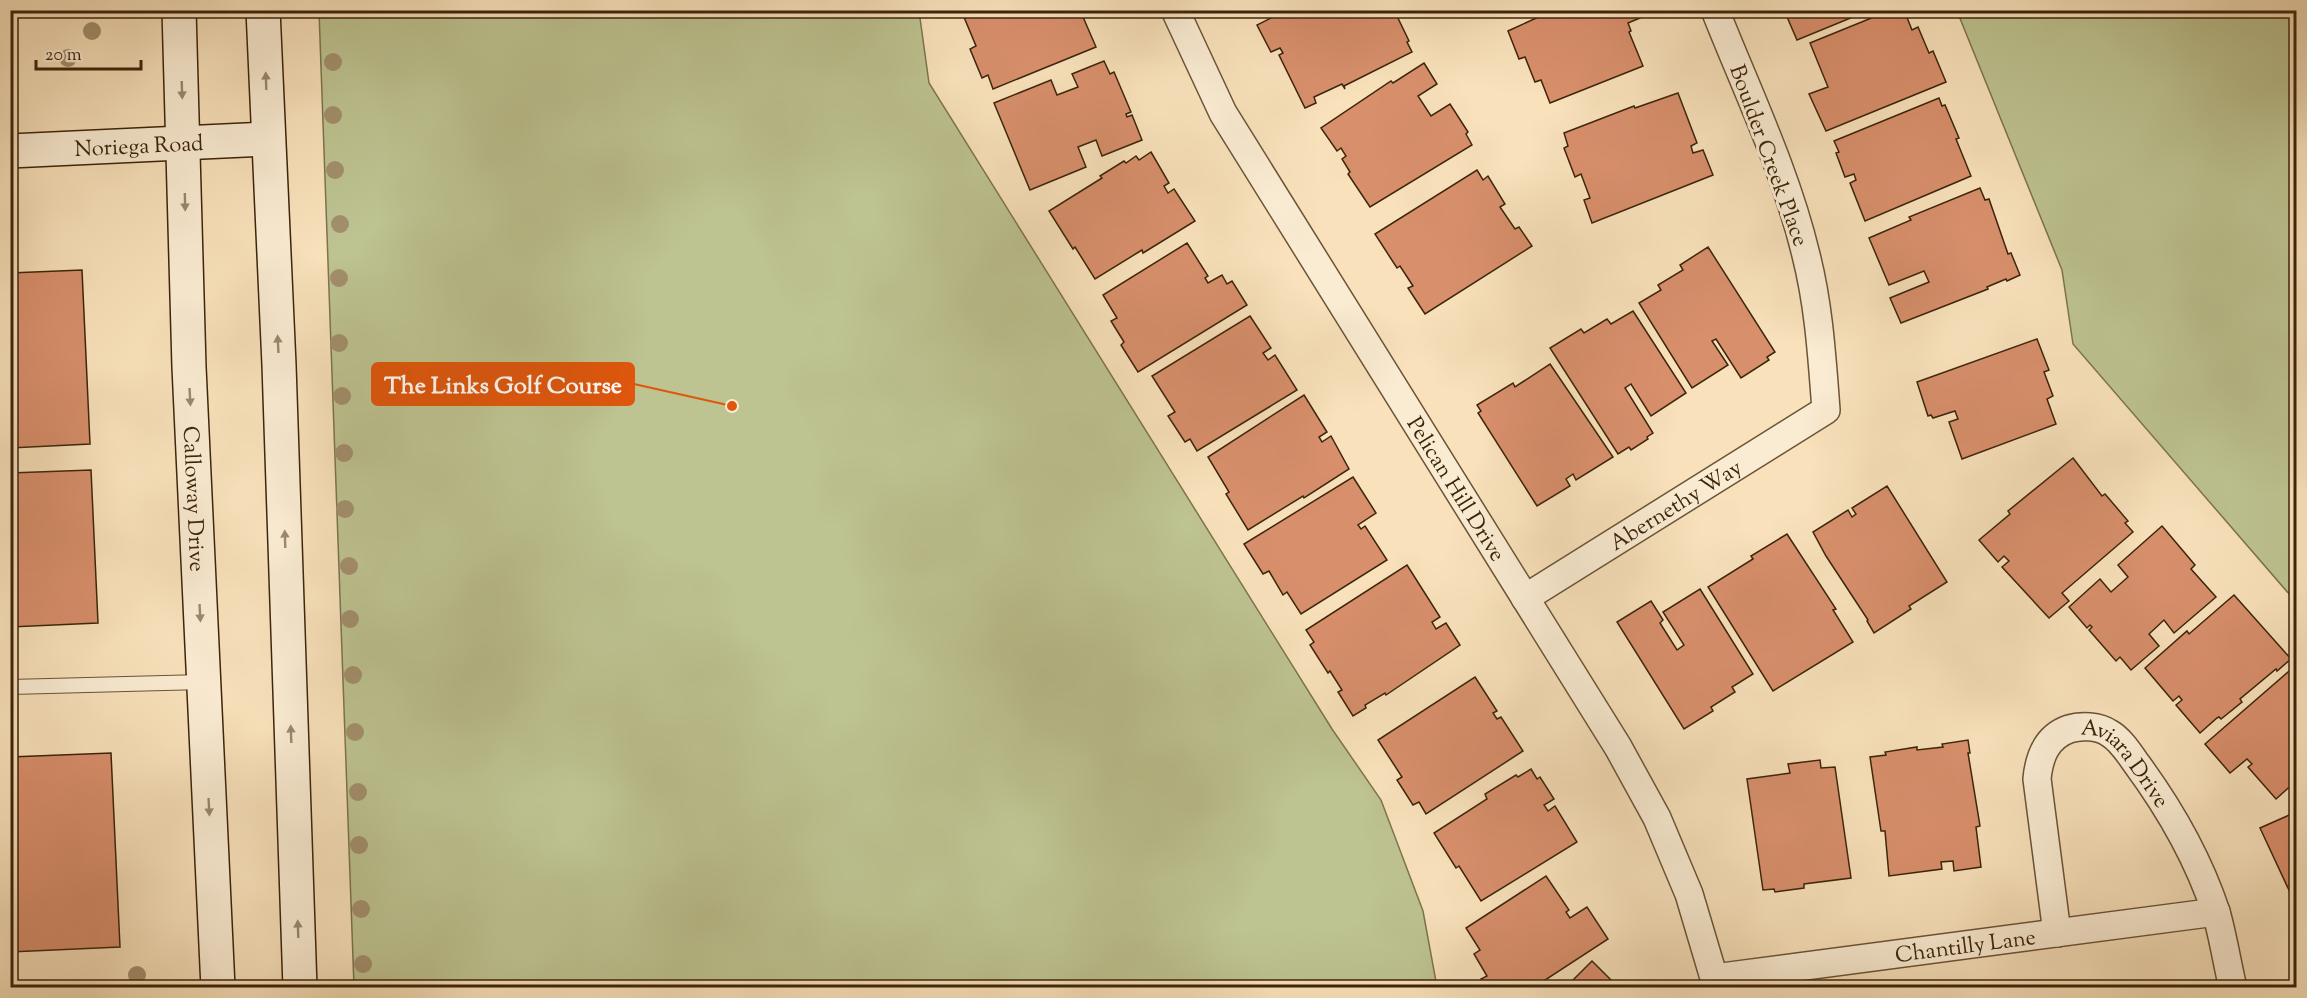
<svg xmlns="http://www.w3.org/2000/svg" width="2307" height="998" font-family="'Sorts Mill Goudy',serif">
  <rect width="100%" height="100%" fill="#f8e1bb"/>
  <filter id="stains"><feTurbulence type="fractalNoise" baseFrequency=".00333" numOctaves="4"/><feColorMatrix values="0 0 0 0 .2 0 0 0 0 .09 0 0 0 0 .02 0 0 0 .5 -.17"/></filter>
  <radialGradient id="worn" r=".72"><stop offset=".6" stop-color="#630" stop-opacity="0"/><stop offset="1" stop-color="#630" stop-opacity=".3"/></radialGradient>
  <g fill="#bdc391" stroke="#7c744e" stroke-width="1.5">
    <path d="M319 11H919L929 83 1332 729 1381 800 1423 911 1437 987H354Z"/>
    <path d="M1957 11H2296V602L2073 344 2062 270Z"/>
  </g>
  <g fill="#d88f6c" stroke="#3c250a" stroke-width="1.5">
    <path d="M961 10H1080L1096 47 993 89 988 75 982 78 970 49 976 46Z"/>
    <path d="M1287 10H1394L1409 41 1407 42 1412 52 1344 86 1345 89 1342 84 1314 97 1316 103 1305 108 1279 55 1283 53 1280 48 1271 52 1257 25Z"/>
    <path d="M1554 10H1638L1640 18 1628 23 1631 31 1629 32 1643 66 1550 103 1541 80 1535 82 1525 57 1519 59 1508 31Z"/>
    <path d="M1784 10H1870L1797 40Z"/>
    <path d="M1891 10H1904L1912 30 1918 27 1929 53 1933 51 1946 82 1826 131 1809 94 1828 87 1810 43Z"/>
    <path d="M1104 61 1110 74 1114 72 1131 112 1126 114 1127 117 1132 115 1142 140 1102 156 1096 140 1078 147 1086 167 1030 190 994 103 1051 80 1057 95 1078 87 1072 74Z"/>
    <path d="M1424 63 1437 84 1418 96 1431 116 1450 104 1468 132 1466 134 1472 145 1370 207 1348 174 1350 172 1342 159 1346 156 1341 148 1337 151 1321 128 1391 81 1393 83Z"/>
    <path d="M1678 93 1697 143 1691 146 1693 153 1703 150 1713 175 1592 223 1584 200 1590 198 1581 174 1575 177 1564 148 1568 146 1564 133 1634 106 1635 108Z"/>
    <path d="M1939 98 1942 106 1945 105 1959 138 1956 139 1971 176 1865 221 1850 183 1856 180 1854 174 1845 177 1836 153 1839 152 1834 141Z"/>
    <path d="M1151 152 1169 183 1164 186 1168 193 1174 189 1195 221 1143 253 1142 250 1095 279 1075 247 1073 249 1049 211 1102 178 1100 176 1124 161 1126 163 1136 156 1139 160Z"/>
    <path d="M1477 170 1483 180 1488 176 1505 204 1500 207 1515 229 1519 227 1532 246 1425 314 1408 288 1413 286 1400 266 1397 268 1375 234Z"/>
    <path d="M1980 188 1985 200 1989 199 2008 254 2011 253 2020 275 2007 281 2006 279 1987 287 1988 289 1901 323 1890 298 1929 282 1924 271 1889 285 1869 238 1911 220 1909 217Z"/>
    <path d="M1187 243 1208 276 1205 278 1208 283 1222 275 1227 284 1232 281 1247 305 1138 372 1121 345 1124 342 1111 321 1117 318 1103 295Z"/>
    <path d="M1708 247 1775 352 1767 357 1769 360 1741 378 1716 339 1712 341 1728 365 1692 388 1639 303 1661 290 1658 285 1683 270 1680 265Z"/>
    <path d="M82 270 90 444 10 448V273Z"/>
    <path d="M1633 311 1686 393 1651 416 1631 384 1625 388 1653 433 1647 437 1648 439 1631 450 1629 447 1618 454 1550 348 1581 329 1584 333 1607 319 1611 324Z"/>
    <path d="M1250 316 1271 348 1263 353 1268 360 1275 355 1297 390 1197 451 1190 439 1185 442 1168 416 1175 412 1152 376Z"/>
    <path d="M2037 339 2049 370 2044 372 2053 396 2047 399 2056 424 1962 459 1949 422 1958 419 1955 411 1933 418 1931 415 1928 416 1917 382Z"/>
    <path d="M1550 364 1613 457 1576 480 1573 474 1566 479 1570 486 1537 506 1478 413 1481 411 1477 405 1513 383 1515 387Z"/>
    <path d="M1304 395 1327 432 1319 437 1322 442 1331 436 1349 469 1304 498 1303 496 1248 530 1226 494 1229 492 1208 457Z"/>
    <path d="M2073 458 2102 496 2105 494 2128 521 2125 523 2133 532 2062 593 2069 601 2049 618 2002 567 2009 561 2004 556 1998 562 1979 540 2010 514 2008 511Z"/>
    <path d="M91 470 98 623 10 627V473Z"/>
    <path d="M1353 477 1376 513 1358 525 1361 529 1365 526 1387 560 1301 614 1287 592 1283 595 1269 571 1263 574 1244 544Z"/>
    <path d="M1887 486 1947 582 1909 606 1911 609 1874 633 1867 621 1868 620 1826 556 1813 532 1848 510 1852 517 1856 514 1852 508Z"/>
    <path d="M2162 526 2195 565 2191 569 2216 597 2174 633 2164 620 2149 634 2159 646 2131 670 2120 657 2116 661 2089 630 2092 627 2090 625 2087 628 2069 607 2100 579 2111 592 2128 577 2118 565Z"/>
    <path d="M1787 534 1836 609 1833 610 1853 642 1773 691 1708 587 1753 559 1751 556Z"/>
    <path d="M1407 565 1440 617 1432 622 1436 629 1446 623 1460 645 1386 695 1385 693 1365 705 1366 708 1353 716 1338 692 1342 690 1330 671 1328 673 1310 645 1314 642 1306 630Z"/>
    <path d="M1700 589 1753 674 1732 687 1735 692 1711 707 1713 711 1684 729 1617 622 1651 601 1663 620 1660 623 1677 650 1684 645 1663 612Z"/>
    <path d="M2234 595 2291 659 2277 671 2276 669 2240 699 2242 702 2221 719 2219 717 2217 718 2200 733 2176 705 2182 700 2179 696 2173 701 2145 668 2187 631 2189 634Z"/>
    <path d="M2296 665V781L2276 799 2248 767 2252 764 2247 759 2230 773 2205 744Z"/>
    <path d="M1475 677 1497 711 1493 713 1497 719 1501 717 1523 751 1426 814 1419 802 1413 805 1397 780 1402 777 1378 740Z"/>
    <path d="M1968 740 1970 753H1968L1980 826 1976 827 1981 867 1954 871 1953 861 1941 862 1942 869 1889 876 1885 831H1881L1870 757 1886 755 1885 752 1917 747V750L1943 747 1942 744Z"/>
    <path d="M111 753 120 947 10 952V757Z"/>
    <path d="M1820 760 1821 768 1835 767 1851 878 1804 884V888L1775 892 1774 889 1763 890 1747 779 1790 773 1788 764Z"/>
    <path d="M1531 769 1537 779 1540 777 1554 799 1544 805 1548 811 1555 806 1577 842 1481 901 1459 866 1456 868 1434 833 1487 799 1485 794 1516 775 1518 777Z"/>
    <path d="M2296 812V900L2294 901 2260 828Z"/>
    <path d="M1546 876 1569 910 1566 912 1570 918 1587 907 1608 939 1533 988H1487L1481 979 1487 976 1474 954 1480 950 1466 928Z"/>
    <path d="M1592 961 1615 984 1613 986 1614 988H1565Z"/>
  </g>
  <g fill="none" stroke-linecap="round" stroke-linejoin="round">
    <defs>
      <path id="lane" d="M10 687 203 682"/>
      <g id="street">
        <path id="s1" d="M1175 10 1223 113 1618 747 1657 818 1689 894 1714 978 2216 912"/>
        <path id="s2" d="M1525 598 1826 410C1822 358 1819 306 1806 255 1786 171 1747 91 1715 10"/>
        <path id="s3" d="M2057 933 2037 779C2039 758 2046 737 2069 729 2081 725 2099 726 2109 733 2120 739 2129 753 2136 763 2170 809 2198 858 2216 912 2223 936 2227 963 2233 988"/>
      </g>
      <g id="secondary">
        <path id="s4" d="M179 10 189 367 218 988"/>
        <path d="M263 10 279 365 300 988"/>
        <path id="s5" d="M10 151 268 139"/>
      </g>
    </defs>
    <use href="#lane" stroke="#6b5436" stroke-width="16"/>
    <use href="#street" stroke="#6b5436" stroke-width="30"/>
    <use href="#secondary" stroke="#3c250a" stroke-width="36"/>
    <use href="#lane" stroke="#faecd3" stroke-width="14"/>
    <use href="#street" stroke="#faecd3" stroke-width="27"/>
    <use href="#secondary" stroke="#faecd3" stroke-width="33"/>
  </g>
  <g fill="#a28f6c">
    <circle cx="92" cy="31" r="9"/>
    <circle cx="68" cy="58" r="9"/>
    <circle cx="333" cy="62" r="9"/>
    <circle cx="333" cy="115" r="9"/>
    <circle cx="335" cy="170" r="9"/>
    <circle cx="340" cy="224" r="9"/>
    <circle cx="339" cy="278" r="9"/>
    <circle cx="339" cy="343" r="9"/>
    <circle cx="342" cy="396" r="9"/>
    <circle cx="344" cy="453" r="9"/>
    <circle cx="345" cy="509" r="9"/>
    <circle cx="349" cy="566" r="9"/>
    <circle cx="350" cy="619" r="9"/>
    <circle cx="353" cy="675" r="9"/>
    <circle cx="355" cy="732" r="9"/>
    <circle cx="358" cy="792" r="9"/>
    <circle cx="359" cy="845" r="9"/>
    <circle cx="361" cy="909" r="9"/>
    <circle cx="363" cy="964" r="9"/>
    <circle cx="137" cy="975" r="9"/>
  </g>
  <defs><path id="oneway-solid" d="M-6-.8H1V-3.2L6.5 0L1 3.2V.8H-6Z" transform="scale(1.5)"/></defs>
  <g fill="#9b886e">
    <use href="#oneway-solid" transform="translate(266 81) rotate(-92)"/>
    <use href="#oneway-solid" transform="translate(182 90) rotate(88)"/>
    <use href="#oneway-solid" transform="translate(185 202) rotate(89)"/>
    <use href="#oneway-solid" transform="translate(278 344) rotate(-93)"/>
    <use href="#oneway-solid" transform="translate(190 397) rotate(87)"/>
    <use href="#oneway-solid" transform="translate(285 539) rotate(-92)"/>
    <use href="#oneway-solid" transform="translate(200 613) rotate(87)"/>
    <use href="#oneway-solid" transform="translate(291 734) rotate(-92)"/>
    <use href="#oneway-solid" transform="translate(209 807) rotate(87)"/>
    <use href="#oneway-solid" transform="translate(298 929) rotate(-92)"/>
  </g>
  <g text-anchor="middle" stroke-width="6" stroke-linejoin="round" paint-order="stroke">
    <g font-size="22" fill="#3c250a" stroke="#faecd3">
      <text dy="8" stroke="none"><textPath href="#s5" startOffset="129">Noriega Road</textPath></text>
      <text transform="translate(1770 155) rotate(70)" y="8">Boulder Creek Place</text>
      <text dy="8" stroke="none"><textPath href="#s1" startOffset="556">Pelican Hill Drive</textPath></text>
      <text dy="8" stroke="none"><textPath href="#s4" startOffset="489">Calloway Drive</textPath></text>
      <text dy="8" stroke="none"><textPath href="#s2" startOffset="177">Abernethy Way</textPath></text>
      <text dy="8" stroke="none"><textPath href="#s3" startOffset="291">Aviara Drive</textPath></text>
      <text dy="8" stroke="none"><textPath href="#s1" startOffset="1365">Chantilly Lane</textPath></text>
    </g>
  </g>
  <path fill="none" stroke="#df560c" stroke-width="2" d="M732 406L634 384"/>
  <circle fill="#df560c" stroke="#faecd3" stroke-width="2" cx="732" cy="406" r="6"/>
  <rect fill="#df560c" stroke="#df560c" stroke-width="2" x="372" y="363" width="262" height="42" rx="6"/>
  <g font-size="24" text-anchor="middle" font-weight="bold" fill="#fff">
    <text x="503" y="393">The Links Golf Course</text>
  </g>
  <rect width="2307" height="998" fill="none" stroke="#f8e1bb" stroke-width="36"/>
  <rect x="12" y="12" width="2283" height="974" fill="none" stroke="#3c250a" stroke-width="3"/>
  <rect x="18" y="18" width="2271" height="962" fill="none" stroke="#3c250a" stroke-width="1.5"/>
  <path d="M36 60v9h105v-9" fill="none" stroke="#3c250a" stroke-width="3"/>
  <text x="45" y="60" font-size="18" fill="#3c250a" stroke="#faecd3" stroke-width="4.5" paint-order="stroke">20 m</text>
  <rect width="100%" height="100%" filter="url(#stains)"/>
  <rect width="100%" height="100%" fill="url(#worn)"/>
</svg>
